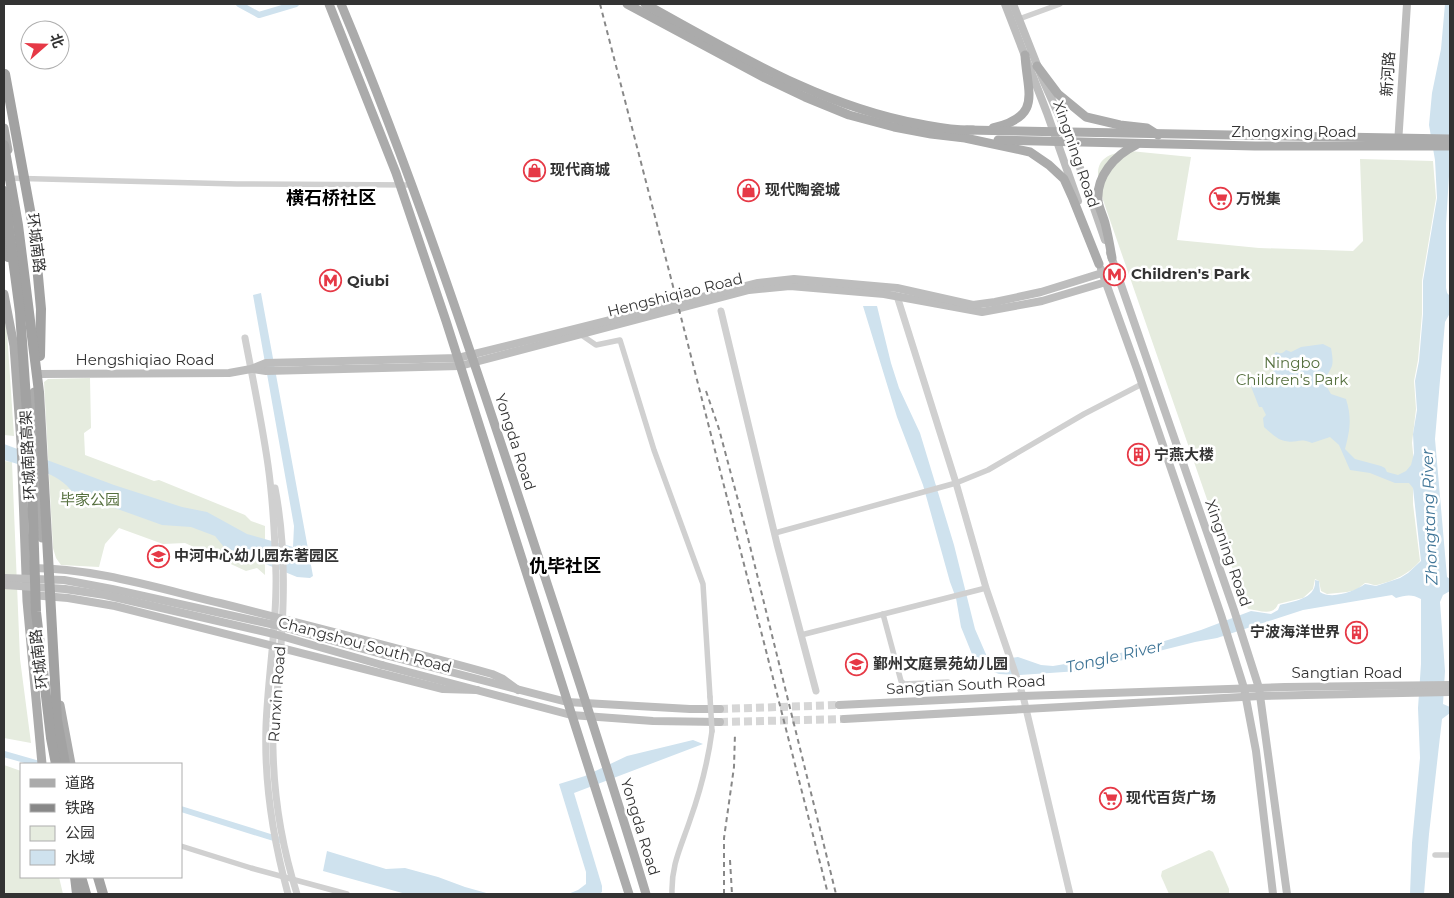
<svg xmlns="http://www.w3.org/2000/svg" width="1454" height="898" font-family="Montserrat,'Noto Sans SC',sans-serif">
  <rect width="100%" height="100%" fill="#fff"/>
  <g fill="#e6ecdf">
    <path d="M1130 151 1191 157 1177 240 1259 248 1353 251 1363 241 1360 159 1433 161 1436 198 1422 281V314L1418 360 1414 381 1416 409 1412 443 1413 453V504L1420 561C1409 574 1394 581 1377 585 1373 586 1370 583 1365 583L1356 590 1347 592 1327 594 1321 591 1319 581 1315 579 1313 589 1303 598 1278 604C1273 617 1259 610 1248 609L1218 531 1103 200C1094 169 1094 154 1130 151Z"/>
    <path d="M4 316 7 332 14 436 4 435Z"/>
    <path d="M90 378 91 428 84 433 85 455 154 481 159 480 245 515 251 521 265 526V575L257 568 246 571 185 543 163 544 119 528 105 544 99 567 61 565 56 558 53 548 44 382 48 379Z"/>
    <path d="M4 461 12 462 20 659 31 743 4 738Z"/>
    <path d="M4 765 21 771V877H59L63 894H4Z"/>
    <path d="M1209 850 1213 852 1229 889V893L1169 894 1161 876 1162 871Z"/>
  </g>
  <g fill="#cfe2ee">
    <path d="M1445 4H1450V160L1446 224V288L1447 293 1450 296V313L1445 322 1435 439 1447 577 1450 579V591L1443 595 1440 602 1445 671 1443 704 1450 707V713L1442 719 1429 834 1424 894H1410L1412 843 1420 758 1418 708 1421 664V599C1412 594 1406 595 1396 598L1392 595 1303 610 1217 638 1195 642 1079 671 1020 675 999 674 978 666 976 664 961 627 956 598 950 582 923 485 897 417 863 306H877L891 363 899 388 920 433 954 545 975 629 988 659 997 660 1018 657 1041 665 1053 666 1089 660 1138 649 1201 630 1251 611 1271 614 1278 610 1280 605C1293 601 1317 599 1315 580L1319 581 1320 592C1332 600 1355 591 1365 584L1376 586 1400 578 1408 573 1421 561 1413 488 1409 483H1395L1370 473 1350 470 1339 445 1330 437 1312 443C1298 437 1297 444 1285 441 1277 440 1270 432 1264 427L1263 418 1266 415 1262 407H1259L1250 384 1253 381 1260 387H1267L1269 378C1273 375 1275 368 1275 363L1271 358 1276 352C1281 354 1282 354 1286 350L1291 352 1301 347 1323 344 1331 348C1335 370 1331 365 1324 382L1331 394 1346 399C1352 418 1350 430 1345 449L1355 459 1381 466 1385 468 1387 472 1398 475 1406 471 1411 465 1414 453 1413 434 1417 410 1415 381 1419 361 1423 314V281L1437 198 1435 160 1429 125 1432 93 1441 49Z"/>
    <path d="M261 293 313 576 310 578 297 577 224 547 215 536 191 527 162 525 73 493C58 471 29 468 4 460V444L114 485 182 507 207 512 247 534 293 547 294 526 253 295Z"/>
    <path d="M693 740 703 744 574 793 602 886V892L599 894H568L578 890 586 884V872L559 784 585 776 627 756Z"/>
    <path d="M327 851 386 869 405 868 438 877 465 887 490 894H406L323 871Z"/>
  </g>
  <g fill="none" stroke-linecap="round" stroke-linejoin="round">
    <g stroke="#cfe2ee" stroke-width="6">
      <path d="M239 4 259 15 296 4"/>
      <path d="M4 754 39 764"/>
      <path d="M181 809 280 840"/>
    </g>
    <g stroke="#d6d6d6" stroke-width="8" stroke-dasharray="8 4" stroke-linecap="butt">
      <path d="M720 709 839 705"/>
      <path d="M720 722 844 719"/>
    </g>
    <g stroke="#d0d0d0" stroke-width="5.5">
      <path d="M1019 19 1060 4"/>
      <path d="M4 178 237 184 413 185"/>
      <path d="M580 334 596 345 620 340 654 450 703 584 710 697"/>
      <path d="M775 533 956 483 988 470 1084 414 1142 384"/>
      <path d="M883 614 901 681 904 684 948 682"/>
      <path d="M801 635 986 588"/>
      <path d="M181 846 251 868 347 894"/>
      <path d="M1435 855H1450"/>
      <path d="M672 894C671 865 681 847 690 820 700 792 708 761 712 731"/>
    </g>
    <g stroke="#d0d0d0" stroke-width="7">
      <path d="M897 296 956 483 986 588 1023 696 1070 894"/>
      <path d="M721 311 777 544 816 691"/>
      <path d="M245 338C253 380 262 423 268 465 273 501 275 538 276 575 277 625 268 675 266 726 264 783 273 839 288 894"/>
      <path d="M275 488C287 550 284 611 279 673 277 699 272 724 273 749 274 799 282 847 297 894"/>
    </g>
    <g stroke="#bdbdbd" stroke-width="8">
      <path d="M1005 4 1047 113 1078 201"/>
      <path d="M1013 4 1043 80 1071 142 1105 240"/>
      <path d="M1398 144 1407 4"/>
      <path d="M1110 253 1234 610 1259 688 1287 894"/>
      <path d="M1101 269 1138 372 1221 615 1244 688 1256 751 1273 894"/>
      <path d="M253 369 266 371 460 366 749 290 790 286 884 294 982 312 1042 301 1106 282"/>
      <path d="M39 374 229 373 251 369 266 363 458 358 758 283 794 279 897 288 973 305 995 302 1041 292 1102 273"/>
      <path d="M30 568C95 568 157 588 220 603 311 626 402 649 492 674L503 679 518 690"/>
      <path d="M31 595 68 598 115 606 443 689 477 690"/>
      <path d="M385 655 567 702 690 709H720"/>
      <path d="M382 665 571 715 653 721 720 722"/>
      <path d="M839 705 1023 696 1285 687 1450 685"/>
      <path d="M844 719 1260 696 1450 692"/>
    </g>
    <g stroke="#ababab" stroke-width="9">
      <path d="M329 4 396 173 446 321 629 894"/>
      <path d="M341 4C411 171 468 343 525 516 566 642 608 767 646 894"/>
      <path d="M627 4 765 78 805 97 849 115 894 127 931 134 965 138 1030 152 1049 165 1064 179 1073 199 1099 264"/>
      <path d="M645 4C733 52 820 106 920 124 937 127 956 131 973 130"/>
      <path d="M1037 66 1058 94 1086 117 1120 125 1147 128 1158 135"/>
      <path d="M4 128 8 150"/>
      <path d="M993 128C1043 116 1027 93 1025 55"/>
      <path d="M967 130 1450 139"/>
      <path d="M998 140 1255 146H1450"/>
      <path d="M1112 258C1110 246 1108 235 1105 223 1103 216 1099 208 1098 201 1096 176 1115 155 1136 145"/>
      <path d="M4 294 14 346 21 443 27 601 42 764"/>
      <path d="M34 392 36 452 42 538"/>
      <path d="M60 705 71 764"/>
    </g>
    <g stroke="#a2a2a2" stroke-width="10">
      <path d="M4 231 8 257"/>
      <path d="M75 877 77 894"/>
      <path d="M81 877 86 894"/>
      <path d="M98 877 103 894"/>
    </g>
    <g stroke="#888" stroke-width="2" stroke-dasharray="5 4" stroke-linecap="butt">
      <path d="M600 4 682 321 828 894"/>
      <path d="M706 391 719 429 747 534 836 894"/>
      <path d="M730 860 732 894"/>
      <path d="M724 894V838L734 767 735 733"/>
    </g>
    <path stroke="#d0d0d0" stroke-width="5.5" d="M710 697 712 731"/>
    <g stroke="#bdbdbd" stroke-width="8">
      <path d="M4 578 64 580 112 589 275 625 385 655"/>
      <path d="M4 585 65 589 105 595 274 634 382 665"/>
    </g>
    <g stroke="#a2a2a2" stroke-width="10">
      <path d="M5 74 34 232 41 309 40 356"/>
      <path d="M4 145 18 225 39 392 57 720 65 764"/>
      <path d="M4 191 20 312 32 486 36 612 51 738 56 764"/>
    </g>
  </g>
  <defs>
    <symbol id="shop-ring" viewBox="-11 -11 22 22"><circle r="9.5" fill="#fff" stroke="#e63946" stroke-width="1.5"/><path d="M-5-2.5h2.3a2.7 3.5 0 0 1 5.4 0H5L5.5 6h-11ZM-1.5-2.5h3a1.5 2.3 0 0 0-3 0Z" fill="#e63946"/></symbol>
    <symbol id="supermarket-ring" viewBox="-11 -11 22 22"><circle r="9.5" fill="#fff" stroke="#e63946" stroke-width="1.5"/><path d="M-6-5.5h2.5l.6 2H6L4.5 2H-2.5L-4.4-4H-6ZM-1.5 3.2a1.3 1.3 0 1 0 .1 0ZM3 3.2a1.3 1.3 0 1 0 .1 0Z" fill="#e63946"/></symbol>
    <symbol id="metro-ring" viewBox="-11 -11 22 22"><circle r="9.5" fill="#fff" stroke="#e63946" stroke-width="1.5"/><path d="M-5.5 5V-5H-3L0 0L3-5H5.5V5H3V-.5L0 4L-3-.5V5Z" fill="#e63946"/></symbol>
    <symbol id="building-ring" viewBox="-11 -11 22 22"><circle r="9.5" fill="#fff" stroke="#e63946" stroke-width="1.5"/><path d="M-4-6H4V6H1V3H-1V6H-4ZM-2.5-4.3h1.7v1.8h-1.7ZM.8-4.3h1.7v1.8H.8ZM-2.5-1h1.7V.8h-1.7ZM.8-1h1.7V.8H.8Z" fill="#e63946"/></symbol>
    <symbol id="school-ring" viewBox="-11 -11 22 22"><circle r="9.5" fill="#fff" stroke="#e63946" stroke-width="1.5"/><path d="M0-5L7-2L0 1L-7-2ZM-4 1L0 2.5L4 1V4Q0 6-4 4Z" fill="#e63946"/></symbol>
  </defs>
  <g fill-rule="evenodd">
    <use href="#shop-ring" x="522" y="158" width="25" height="25"/>
    <use href="#shop-ring" x="736" y="178" width="25" height="25"/>
    <use href="#supermarket-ring" x="1208" y="186" width="25" height="25"/>
    <use href="#metro-ring" x="1102" y="262" width="25" height="25"/>
    <use href="#metro-ring" x="318" y="268" width="25" height="25"/>
    <use href="#building-ring" x="1126" y="442" width="25" height="25"/>
    <use href="#school-ring" x="146" y="544" width="25" height="25"/>
    <use href="#building-ring" x="1344" y="620" width="25" height="25"/>
    <use href="#school-ring" x="844" y="652" width="25" height="25"/>
    <use href="#supermarket-ring" x="1098" y="786" width="25" height="25"/>
  </g>
  <g text-anchor="middle" stroke-width="5" stroke-linejoin="round" paint-order="stroke">
    <g font-size="15" fill="#333" stroke="#fff">
      <text transform="translate(1388 74) rotate(-86)" y="5">新河路</text>
      <text x="1294" y="137">Zhongxing Road</text>
      <text transform="translate(1076 154) rotate(71)" y="5">Xingning Road</text>
      <text transform="translate(36 243) rotate(83)" y="5">环城南路</text>
      <text transform="translate(675 295) rotate(-14)" y="5">Hengshiqiao Road</text>
      <text x="145" y="365">Hengshiqiao Road</text>
      <text transform="translate(515 442) rotate(72)" y="5">Yongda Road</text>
      <text transform="translate(28 455) rotate(-93)" y="5">环城南路高架</text>
      <text transform="translate(1228 553) rotate(71)" y="5">Xingning Road</text>
      <text transform="translate(365 645) rotate(15)" y="5">Changshou South Road</text>
      <text transform="translate(39 659) rotate(-97)" y="5">环城南路</text>
      <text x="1347" y="678">Sangtian Road</text>
      <text transform="translate(966 685) rotate(-3)" y="5">Sangtian South Road</text>
      <text transform="translate(277 694) rotate(-86)" y="5">Runxin Road</text>
      <text transform="translate(640 827) rotate(73)" y="5">Yongda Road</text>
    </g>
    <g font-size="15" font-weight="bold" fill="#333" stroke="#fff" text-anchor="start">
      <text x="550" y="175">现代商城</text>
      <text x="765" y="195">现代陶瓷城</text>
      <text x="1236" y="204">万悦集</text>
      <text x="1131" y="279">Children's Park</text>
      <text x="347" y="286">Qiubi</text>
      <text x="1154" y="460">宁燕大楼</text>
      <text x="174" y="561">中河中心幼儿园东著园区</text>
      <text x="1340" y="637" text-anchor="end">宁波海洋世界</text>
      <text x="873" y="669">鄞州文庭景苑幼儿园</text>
      <text x="1126" y="803">现代百货广场</text>
    </g>
    <g font-size="15" fill="#56703f" stroke="#fff">
      <text x="1292" y="368">Ningbo<tspan x="1292" dy="17">Children's Park</tspan></text>
      <text x="90" y="505">毕家公园</text>
    </g>
    <g font-size="16" font-style="italic" fill="#3f7597" stroke="#fff">
      <text transform="translate(1429 517) rotate(-92)" y="6">Zhongtang River</text>
      <text transform="translate(1114 656) rotate(-13)" y="6">Tongle River</text>
    </g>
    <g font-size="18" font-weight="bold" fill="#000" stroke="#fff">
      <text x="331" y="204">横石桥社区</text>
      <text x="565" y="572">仇毕社区</text>
    </g>
  </g>
  <rect width="1454" height="898" fill="none" stroke="#333333" stroke-width="10"/>
  <rect x="20" y="763" width="162" height="115" fill="#ffffff" stroke="#adadad"/>
  <rect x="30" y="779" width="25" height="8" fill="#ababab" stroke="#adadad"/>
  <text x="65" y="788" font-size="15" fill="#333333">道路</text>
  <rect x="30" y="804" width="25" height="8" fill="#888888" stroke="#adadad"/>
  <text x="65" y="813" font-size="15" fill="#333333">铁路</text>
  <rect x="30" y="826" width="25" height="15" fill="#e6ecdf" stroke="#adadad"/>
  <text x="65" y="838" font-size="15" fill="#333333">公园</text>
  <rect x="30" y="850" width="25" height="15" fill="#cfe2ee" stroke="#adadad"/>
  <text x="65" y="863" font-size="15" fill="#333333">水域</text>
  <g transform="translate(45 45) rotate(70)"><circle r="24" fill="#ffffff" stroke="#adadad"/>
  <path d="M0-4L9 19L0 12L-9 19Z" fill="#e63946"/>
  <text y="-8" font-size="14" font-weight="bold" text-anchor="middle" fill="#333333">北</text>
  </g>
</svg>
